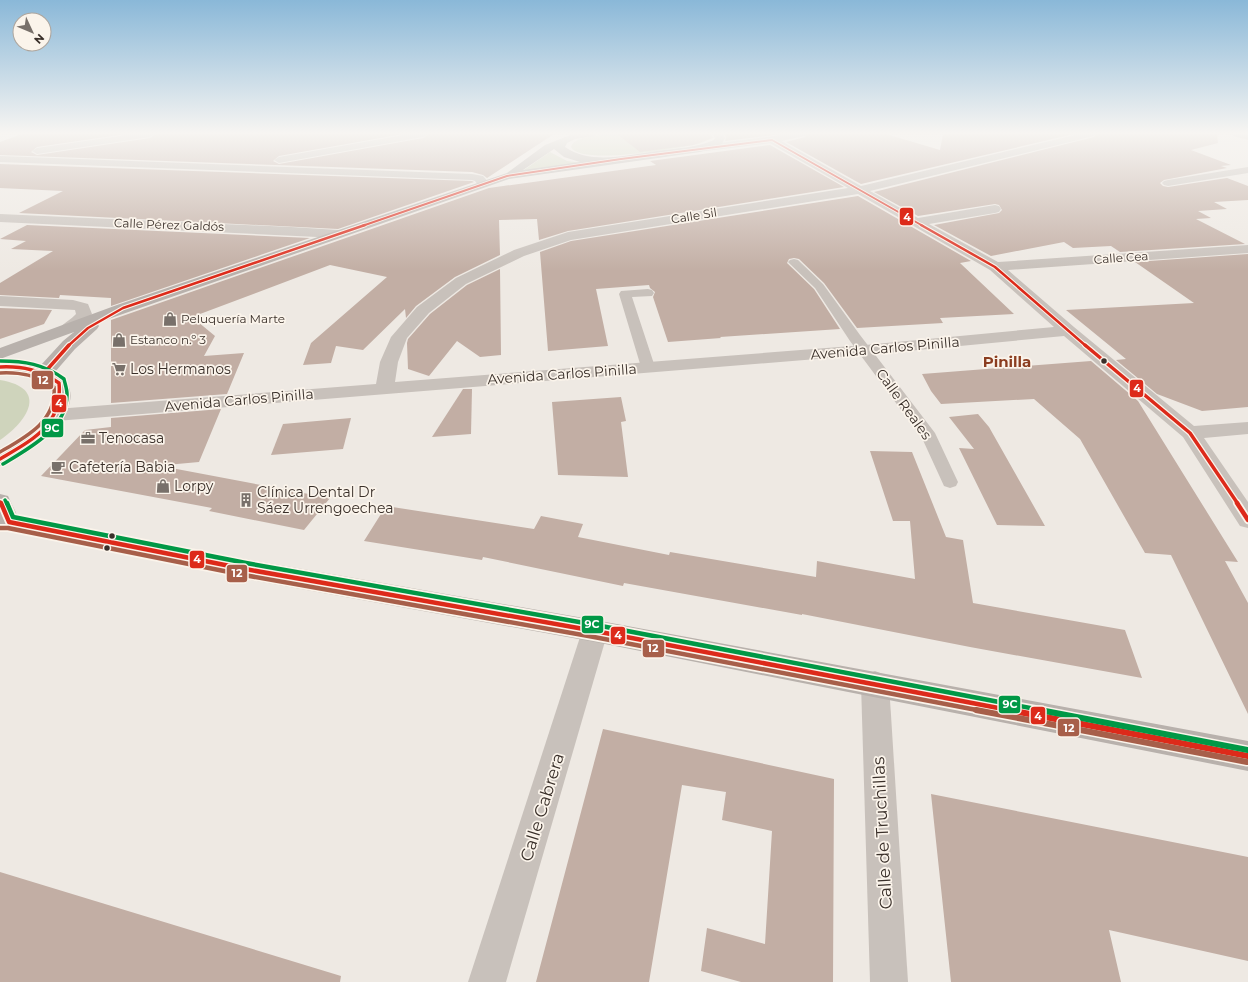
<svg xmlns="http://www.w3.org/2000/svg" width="1248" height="982" font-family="Montserrat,sans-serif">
  <rect width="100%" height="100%" fill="#eee9e3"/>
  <g fill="#cfd4bc">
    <path d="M617 134H707L709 138 708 140 699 144C678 148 581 166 571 147 574 135 606 135 617 134Z"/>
    <path d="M550 152 567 161 582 163 527 171 524 170Z"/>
    <path d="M0 380C49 388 28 421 0 440Z"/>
  </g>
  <g fill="#c2aea4">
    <path d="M22 134H126L37 147 31 152 37 155 150 138 156 134H403L279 156 273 161 279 164 423 138 429 134H554L487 178 483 175 472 172 0 155V142Z"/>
    <path d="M617 134H711L713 138 693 145 640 152Z"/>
    <path d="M724 134H781L725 141 726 137Z"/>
    <path d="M807 134H886L940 150 943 134H1074L861 184 786 142 805 137Z"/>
    <path d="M1096 134H1217L1218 143 1191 150 1231 165 1221 166 1227 168 1164 180 1160 183 1163 186 1168 187 1227 178 1248 186V200L1214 202 1227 209 1198 211 1211 218 1196 219 1245 244 1120 252 1111 246 1073 248 1064 242 991 256 934 225 999 213 1002 210 999 205 995 204 918 216 874 192 1094 137Z"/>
    <path d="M770 145 844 187 568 231 539 240 537 219 499 220 500 255 455 277 416 306 406 318 405 309 363 350 336 346 331 363 303 365 311 343 387 277 330 265 192 317 215 336 204 356 244 353 227 394 111 403V320L489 188 656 165 650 161Z"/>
    <path d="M0 164 472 181 474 182 338 229 19 213 63 191 0 188Z"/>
    <path d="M858 196 971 261 960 263 1014 314 940 318 943 323 857 328 824 283 799 259 794 258 789 259 787 263 814 289 840 329 720 337 721 338 668 342 653 297 655 292 650 288 649 285 596 289 608 346 548 351 540 252 571 241Z"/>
    <path d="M27 225 310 238 111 306V298L60 295 59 298 0 295V283L53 251 11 249 26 241 0 239Z"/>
    <path d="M1248 254V407L1202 411 1157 394 1116 360 1126 359 1066 310 1194 303 1135 262Z"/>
    <path d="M500 269 501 355 480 357 457 341 429 376 408 369 407 343 408 339 430 314 467 285Z"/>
    <path d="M0 308 52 310 44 324 0 339Z"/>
    <path d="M1091 361 1138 401 1238 562 1225 561 1248 603V714L1171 555 1145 553 1080 439 1034 399 941 404 931 391 922 374Z"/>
    <path d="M463 389H472L471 434 432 437Z"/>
    <path d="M621 397 626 421 621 422 628 477 558 475 552 402Z"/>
    <path d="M221 409 199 462 166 465V467L330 498 304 530 209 511 212 508 41 476 85 430 111 427V418Z"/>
    <path d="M978 414 989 427 1045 526 997 525 959 448 974 449 949 417Z"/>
    <path d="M351 418 343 449 271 455 283 424Z"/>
    <path d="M870 451 912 452 946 537 963 540 973 603 1125 630 1142 678 970 647 802 614V615L624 583 623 586 483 557 482 560 364 541 386 506 534 529 541 516 583 524 578 537 669 555 670 552 816 577 817 561 915 579 910 521H893Z"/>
    <path d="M603 729 834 779 833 982H741L701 971 707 928 765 944 772 831 722 820 726 792 682 785 649 982H536Z"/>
    <path d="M931 794 1248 857V961L1109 930 1121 982H951Z"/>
    <path d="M0 872 341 976 340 982H0Z"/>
  </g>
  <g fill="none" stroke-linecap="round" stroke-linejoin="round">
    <g fill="#c8c1bb" fill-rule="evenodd">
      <path d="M794 259 798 260 823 284 860 335 935 433 958 482 956 486 950 488 944 486 922 438 850 341 815 288 790 264 788 262 790 260Z"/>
      <path d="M648 289 652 290 654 293 652 296 632 297 655 367 653 370 648 371 643 370 641 367 619 294 621 291Z"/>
    </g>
    <g fill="#c8c1bb" fill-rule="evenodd">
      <path d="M133 134H155L150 137 37 154 32 151 37 148Z"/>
      <path d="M409 134H428L423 137 279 163 274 160 279 157Z"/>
      <path d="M1079 134H1095L1094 136 870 191 918 218 995 205 999 206 1001 209 999 212 995 213 929 224 998 262 1248 245V253L1008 270 1074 327 1194 426 1248 422V434L1204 438 1248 502V528L1240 526 1183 437 1064 336 865 355 56 421 49 419 46 415 49 411 56 409 376 384 380 362 391 337 417 307 456 278 514 250 568 232 848 188 768 142 767 140 768 138H776L861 186ZM858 194 990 270 1054 327 865 345 395 382 398 362 407 338 429 313 466 284 524 256 571 240Z"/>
      <path d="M1232 134H1248V140L1233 136Z"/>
      <path d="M0 156 472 174 483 176 490 184 488 186C481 188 479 186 475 181L472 180 0 162Z"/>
      <path d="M1248 167V173L1168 186 1164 185 1162 183 1164 181 1168 180Z"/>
      <path d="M0 214 291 227 338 230 343 231 345 234 343 237 338 238 0 222Z"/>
      <path d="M0 296 73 300 88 304 92 314C85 325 76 336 61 333L59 329C63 323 71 320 76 314L75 310 0 306Z"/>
      <path d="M595 620 604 623 608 631 506 982H468L582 631 586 623Z"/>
      <path d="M875 671 885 675 889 684 908 982H870L861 684 865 675Z"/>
    </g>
    <path fill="#c8c1bb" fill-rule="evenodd" d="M789 134H806L805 136 772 143 697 152 692 149 697 146Z"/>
    <g fill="#b8b1ac" fill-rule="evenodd">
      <path d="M573 134H595L594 136 575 139 567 143 565 147C591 165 627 155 657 151 677 148 695 148 714 140L715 138 712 134H722L725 138 722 144 700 152 509 179 97 323 99 326 97 329 75 349 55 372C102 400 30 458 0 466V450C23 436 58 417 50 385 33 372 21 372 0 372V362H25L41 365 63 341 74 332 0 359V348L117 305 507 173 545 145ZM554 149 564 157 580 162 523 170Z"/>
      <path d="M0 494 8 496 17 515 245 559 595 620 1248 741V771L595 642 245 579 9 530H0Z"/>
    </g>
    <defs>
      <path id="bus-1-far4" d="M362 226 507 176 621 159 772 140 923 226"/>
      <g id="bus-1-far3">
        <path d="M921 225 995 267 1086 346"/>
        <path d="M68 346 88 328 123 308 365 225"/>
      </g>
      <g id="bus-1-far2">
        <path d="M1085 345 1190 433 1238 504"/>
        <path d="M0 367C23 366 40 370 59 383 63 425 32 440 0 459"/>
        <path d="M45 372 69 345"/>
        <path d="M0 502 1 504"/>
      </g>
      <g id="bus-1-far1">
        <path d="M1 503 9 522 245 569 595 631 1014 711"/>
        <path d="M1237 503 1248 520"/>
      </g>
      <path id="bus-1" d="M1009 710 1248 756"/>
      <path id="bus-2-far2" d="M0 373C20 372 37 375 54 387 57 421 26 437 0 452"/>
      <path id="bus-2-far1" d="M0 528H8L244 575 594 637 982 711"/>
      <path id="bus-2" d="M976 710 1247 762"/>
      <g id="bus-3-far2">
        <path d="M0 361C24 361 44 364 64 379 65 384 67 389 67 394 68 428 28 449 3 464"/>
        <path d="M5 500 7 504"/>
      </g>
      <path id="bus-3-far1" d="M7 503 13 517 246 563 596 625 1046 711"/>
      <path id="bus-3" d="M1040 710 1248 750"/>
    </defs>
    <use href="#bus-1-far4" stroke="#fbf4eb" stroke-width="3.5"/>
    <use href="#bus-1-far3" stroke="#fbf4eb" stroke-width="4.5"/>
    <use href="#bus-1-far2" stroke="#fbf4eb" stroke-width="6"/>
    <use href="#bus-1-far1" stroke="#fbf4eb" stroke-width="8"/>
    <use href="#bus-1" stroke="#fbf4eb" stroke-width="9"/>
    <use href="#bus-2-far2" stroke="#fbf4eb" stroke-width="6"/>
    <use href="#bus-2-far1" stroke="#fbf4eb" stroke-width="8"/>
    <use href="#bus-2" stroke="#fbf4eb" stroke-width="9"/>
    <use href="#bus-3-far2" stroke="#fbf4eb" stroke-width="6"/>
    <use href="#bus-3-far1" stroke="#fbf4eb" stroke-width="8"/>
    <use href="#bus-3" stroke="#fbf4eb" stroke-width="9"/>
    <use href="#bus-1-far4" stroke="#dd2a1a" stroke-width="2"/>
    <use href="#bus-1-far3" stroke="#dd2a1a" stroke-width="2.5"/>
    <use href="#bus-1-far2" stroke="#dd2a1a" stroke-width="3.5"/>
    <use href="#bus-1-far1" stroke="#dd2a1a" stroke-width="4.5"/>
    <use href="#bus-1" stroke="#dd2a1a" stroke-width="6"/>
    <use href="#bus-2-far2" stroke="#a75f4a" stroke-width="3.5"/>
    <use href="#bus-2-far1" stroke="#a75f4a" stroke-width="4.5"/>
    <use href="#bus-2" stroke="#a75f4a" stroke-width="6"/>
    <use href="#bus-3-far2" stroke="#009846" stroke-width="3.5"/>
    <use href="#bus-3-far1" stroke="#009846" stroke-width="4.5"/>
    <use href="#bus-3" stroke="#009846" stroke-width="6"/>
  </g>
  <linearGradient id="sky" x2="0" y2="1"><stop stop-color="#8ab8d8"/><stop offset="0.49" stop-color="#f7f5f2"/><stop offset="1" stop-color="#f7f5f2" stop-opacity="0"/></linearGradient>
  <rect width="1248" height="271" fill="url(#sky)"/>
  <defs>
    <symbol id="shop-bare" viewBox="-9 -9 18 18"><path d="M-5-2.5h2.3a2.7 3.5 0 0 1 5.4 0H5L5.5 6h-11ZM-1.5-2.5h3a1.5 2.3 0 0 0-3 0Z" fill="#78706a" stroke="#fbf4eb" stroke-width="2.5" paint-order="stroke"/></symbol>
    <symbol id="supermarket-bare" viewBox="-9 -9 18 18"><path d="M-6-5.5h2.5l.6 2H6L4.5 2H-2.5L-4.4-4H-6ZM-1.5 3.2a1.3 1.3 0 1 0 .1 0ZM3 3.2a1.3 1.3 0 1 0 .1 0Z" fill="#78706a" stroke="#fbf4eb" stroke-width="2.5" paint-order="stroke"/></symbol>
    <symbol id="office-bare" viewBox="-9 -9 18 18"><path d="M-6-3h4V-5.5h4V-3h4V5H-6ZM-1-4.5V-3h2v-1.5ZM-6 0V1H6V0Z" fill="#78706a" stroke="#fbf4eb" stroke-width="2.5" paint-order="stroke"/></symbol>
    <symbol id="cafe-bare" viewBox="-9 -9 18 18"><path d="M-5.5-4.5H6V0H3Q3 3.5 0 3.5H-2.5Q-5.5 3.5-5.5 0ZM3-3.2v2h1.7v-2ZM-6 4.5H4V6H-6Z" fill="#78706a" stroke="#fbf4eb" stroke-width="2.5" paint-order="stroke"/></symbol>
    <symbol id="building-bare" viewBox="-9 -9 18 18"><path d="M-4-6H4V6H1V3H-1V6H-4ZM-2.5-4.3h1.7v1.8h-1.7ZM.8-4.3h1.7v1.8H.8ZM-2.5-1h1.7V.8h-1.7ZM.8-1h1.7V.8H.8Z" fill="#78706a" stroke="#fbf4eb" stroke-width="2.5" paint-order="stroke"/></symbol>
  </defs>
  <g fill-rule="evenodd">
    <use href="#shop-bare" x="160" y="309" width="20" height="20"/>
    <use href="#shop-bare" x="109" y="330" width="20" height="20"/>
    <use href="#supermarket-bare" x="109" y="359" width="20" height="20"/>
    <use href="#office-bare" x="78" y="428" width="20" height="20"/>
    <use href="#cafe-bare" x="48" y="457" width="20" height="20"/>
    <use href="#shop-bare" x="153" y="476" width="20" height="20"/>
    <use href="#building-bare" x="236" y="490" width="20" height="20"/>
  </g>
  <g fill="#392f29" stroke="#fbf4eb" stroke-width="1.5">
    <circle cx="1104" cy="361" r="3.5"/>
    <circle cx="112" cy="536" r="3.5"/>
    <circle cx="107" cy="548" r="3.5"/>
  </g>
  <g text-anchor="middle" stroke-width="3.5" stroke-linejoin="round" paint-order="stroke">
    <g font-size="12" fill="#392f29" stroke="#fbf4eb">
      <text transform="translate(694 216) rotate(-9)" y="4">Calle Sil</text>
      <text transform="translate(169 225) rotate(2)" y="4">Calle Pérez Galdós</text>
      <text transform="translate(1121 258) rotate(-4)" y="4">Calle Cea</text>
    </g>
    <g font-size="12" fill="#392f29" stroke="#fbf4eb" text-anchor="start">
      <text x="181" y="323">Peluquería Marte</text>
      <text x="130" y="344">Estanco n.º 3</text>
    </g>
    <g font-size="14" fill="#392f29" stroke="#fbf4eb">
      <text transform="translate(885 348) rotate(-5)" y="5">Avenida Carlos Pinilla</text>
      <text transform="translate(562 374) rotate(-4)" y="5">Avenida Carlos Pinilla</text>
      <text transform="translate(239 400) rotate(-5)" y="5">Avenida Carlos Pinilla</text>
      <text transform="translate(904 404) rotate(54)" y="5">Calle Reales</text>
    </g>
    <g font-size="14" fill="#392f29" stroke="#fbf4eb" text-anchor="start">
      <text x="130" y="374">Los Hermanos</text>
      <text x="99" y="443">Tenocasa</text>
      <text x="69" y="472">Cafetería Babia</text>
      <text x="174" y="491">Lorpy</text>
      <text x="257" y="497">Clínica Dental Dr<tspan x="257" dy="16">Sáez Urrengoechea</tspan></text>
    </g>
    <g font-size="15" font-weight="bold" fill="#8b3d20" stroke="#fbf4eb">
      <text x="1007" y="367">Pinilla</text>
    </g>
    <g font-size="17" fill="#392f29" stroke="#fbf4eb">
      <text transform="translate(542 807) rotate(-73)" y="6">Calle Cabrera</text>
      <text transform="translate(882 833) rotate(-93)" y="6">Calle de Truchillas</text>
    </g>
  </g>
  <g stroke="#fbf4eb" stroke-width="1.5">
    <rect x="899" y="207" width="15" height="19" rx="4" fill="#dd2a1a"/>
    <rect x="31" y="370" width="23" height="20" rx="4" fill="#a75f4a"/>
    <rect x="1129" y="379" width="15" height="19" rx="4" fill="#dd2a1a"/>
    <rect x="51" y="394" width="16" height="19" rx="4" fill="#dd2a1a"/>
    <rect x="41" y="418" width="23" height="20" rx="4" fill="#009846"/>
    <rect x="189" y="550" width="16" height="19" rx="4" fill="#dd2a1a"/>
    <rect x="226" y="564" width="22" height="19" rx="4" fill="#a75f4a"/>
    <rect x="581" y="615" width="23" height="19" rx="4" fill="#009846"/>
    <rect x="610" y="626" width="16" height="19" rx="4" fill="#dd2a1a"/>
    <rect x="642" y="639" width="23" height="19" rx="4" fill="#a75f4a"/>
    <rect x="998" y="695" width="23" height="19" rx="4" fill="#009846"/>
    <rect x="1030" y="706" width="16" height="19" rx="4" fill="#dd2a1a"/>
    <rect x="1057" y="718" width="23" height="19" rx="4" fill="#a75f4a"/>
  </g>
  <g font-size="11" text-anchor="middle" font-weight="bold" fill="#fff">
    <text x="907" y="221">4</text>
    <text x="43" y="384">12</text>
    <text x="1137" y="392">4</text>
    <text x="59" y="407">4</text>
    <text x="52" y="432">9C</text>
    <text x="197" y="563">4</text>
    <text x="237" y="577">12</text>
    <text x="592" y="628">9C</text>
    <text x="618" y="639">4</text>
    <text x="653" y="652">12</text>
    <text x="1010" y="708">9C</text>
    <text x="1038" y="720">4</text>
    <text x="1069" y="732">12</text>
  </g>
  <g transform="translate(32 32) rotate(134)"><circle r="19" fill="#fbf4eb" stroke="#ada59d"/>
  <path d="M0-3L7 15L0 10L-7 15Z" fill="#78706a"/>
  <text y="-6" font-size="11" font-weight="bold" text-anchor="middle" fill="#392f29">N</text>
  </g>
</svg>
